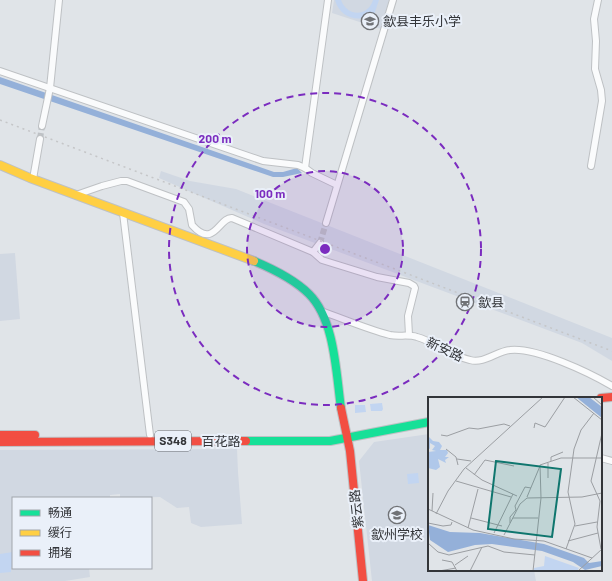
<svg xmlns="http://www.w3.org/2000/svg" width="612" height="581" font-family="Barlow,'Noto Sans SC',sans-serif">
  <rect width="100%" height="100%" fill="#e0e4e8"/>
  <g fill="#d1d8e2">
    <path d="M334 0H389L381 29 332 13Z"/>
    <path d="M161 171 190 181 236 189 612 338V361L582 343 264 224 159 178Z"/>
    <path d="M15 253 20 319 0 321V254Z"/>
    <path d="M429 434V570H534L536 581H372L359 461 374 442Z"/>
    <path d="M237 449 238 472 242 524 201 527 191 523 189 507 177 508 160 497 120 498V494L110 495V498H13V568H89L90 577 65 581H0V450Z"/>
  </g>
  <g fill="#c2d5f1">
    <path d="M335 0H341C347 17 368 17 373 0H379L371 24 366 22 368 17C353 22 339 15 335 0Z"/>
    <path d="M382 403 383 409 382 411H371L370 404Z"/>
    <path d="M355 405H365L366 412 355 413Z"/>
    <path d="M418 473 419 483 408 484 407 474Z"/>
    <path d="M13 552V567H11V572L0 573V554Z"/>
  </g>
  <path fill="#94b0d9" d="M0 77 274 172H283L297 168 302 173 283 177H273L0 84Z"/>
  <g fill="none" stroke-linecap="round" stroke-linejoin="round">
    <g stroke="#bdc1c5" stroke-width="6" stroke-dasharray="6 3" stroke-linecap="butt">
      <path d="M40 139 42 126"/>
      <path d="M320 243 326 223"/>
    </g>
    <defs>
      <g id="street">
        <path d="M0 71 263 161 298 165 305 168 312 173 337 185"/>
        <path d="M42 126 50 88 59 0"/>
        <path d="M591 166 602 101 601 90 595 69 596 41 594 19 598 0"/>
        <path d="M305 168 328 0"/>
        <path d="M33 179 40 139"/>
        <path d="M76 195 102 186 121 181H127L184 202 189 209 192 225C214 250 219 217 232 218L313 252 322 260 377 277 409 283 414 286 415 288 408 316 409 335"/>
        <path d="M123 213 150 435"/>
        <path d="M326 223 393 0"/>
        <path d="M313 252 320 243"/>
        <path d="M321 311C344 319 367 329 390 335 399 337 408 334 417 337 435 342 451 356 470 360 484 364 497 351 510 350 536 347 590 373 612 386"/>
        <path d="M601 458 612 461"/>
      </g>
      <g id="fast">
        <path d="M254 261C273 269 294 279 309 294 335 320 336 373 341 408"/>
        <path d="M246 441H330L429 422"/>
      </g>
      <path id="slow" d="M0 165 30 178 254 261"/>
      <g id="jam">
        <path d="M601 398 612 397"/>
        <path d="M341 408 350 451 363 581"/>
        <path d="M0 435H35"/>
        <path d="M0 442 246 441"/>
      </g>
    </defs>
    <use href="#street" stroke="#bec1c4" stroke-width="8"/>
    <use href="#fast" stroke="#bec1c4" stroke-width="10"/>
    <use href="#slow" stroke="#bec1c4" stroke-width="10"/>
    <use href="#jam" stroke="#bec1c4" stroke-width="10"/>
    <use href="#street" stroke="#fafbfc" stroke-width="6"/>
    <use href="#fast" stroke="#16e098" stroke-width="8"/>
    <use href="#slow" stroke="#ffcf43" stroke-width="8"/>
    <use href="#jam" stroke="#f24e42" stroke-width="8"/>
    <path stroke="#c5c6c8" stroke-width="1.5" stroke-dasharray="2 4" stroke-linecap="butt" d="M0 120 612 351"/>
  </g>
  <circle cx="325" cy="249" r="78" fill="#7b2cbf" fill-opacity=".12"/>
  <g fill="none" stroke="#7b2cbf" stroke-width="2" stroke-dasharray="7 5">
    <circle cx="325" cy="249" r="78"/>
    <circle cx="325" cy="249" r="156"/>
  </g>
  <defs>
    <symbol id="school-ring" viewBox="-11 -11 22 22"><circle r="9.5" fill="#eaf0f9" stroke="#707276" stroke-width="1.5"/><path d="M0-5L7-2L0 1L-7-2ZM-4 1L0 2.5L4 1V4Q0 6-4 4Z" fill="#707276"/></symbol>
    <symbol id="station-ring" viewBox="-11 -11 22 22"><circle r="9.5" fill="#eaf0f9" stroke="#707276" stroke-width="1.5"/><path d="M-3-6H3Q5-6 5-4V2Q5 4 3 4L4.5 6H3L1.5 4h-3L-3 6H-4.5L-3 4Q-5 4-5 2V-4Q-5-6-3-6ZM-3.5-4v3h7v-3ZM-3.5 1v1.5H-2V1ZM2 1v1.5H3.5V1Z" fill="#707276"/></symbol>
  </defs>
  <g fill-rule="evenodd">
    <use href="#school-ring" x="360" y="11" width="20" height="20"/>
    <use href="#station-ring" x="455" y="292" width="20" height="20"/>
    <use href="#school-ring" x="387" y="505" width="20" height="20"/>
  </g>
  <g text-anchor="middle" stroke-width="4" stroke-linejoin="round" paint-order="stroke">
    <rect fill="#eaf0f9" stroke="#6a6d73" stroke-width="1" x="155" y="431" width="36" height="20" rx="3"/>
    <g font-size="12" font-weight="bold" fill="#333539">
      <text x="173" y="445">S348</text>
    </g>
    <g font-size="13" fill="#333539" stroke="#eaf0f9" text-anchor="start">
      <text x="383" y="26">歙县丰乐小学</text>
      <text x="478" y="307">歙县</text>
      <text x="397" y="539" text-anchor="middle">歙州学校</text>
    </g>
    <g font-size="13" fill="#333539" stroke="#eaf0f9">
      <text transform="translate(445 349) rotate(25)" y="5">新安路</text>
      <text x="221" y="446">百花路</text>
      <text transform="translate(356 509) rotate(-96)" y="5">紫云路</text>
    </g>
  </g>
  <g transform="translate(428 397)">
    <rect width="174" height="174" fill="#e0e4e8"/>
    <path d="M117 159 151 171 149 174H106V171L116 169Z" fill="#c2d5f1"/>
    <path d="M1 40 5 44 11 45 14 49 12 53H19L20 56 17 60H21L17 63 18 66 10 62 12 70 8 73 0 71V55L8 54 4 53 7 49 2 46V52L0 51Z" fill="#b0c8ea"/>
    <path d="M148 0H161L174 10V21ZM0 128 22 135 52 136 116 147 156 161 161 166 174 164V169L157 173 145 165 114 154 64 147 47 148 20 155 2 143Z" fill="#94b0d9"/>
    <path fill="none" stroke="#9b9ea2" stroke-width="1" d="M145 0 174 23M165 0 174 8M106 31 107 26 117 30 137 0M13 38 19 39 41 31 50 32 76 27 82 29M18 52 28 60 30 68M29 62 43 64M123 64V60L135 55M120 66V81M112 68 133 61H174M38 71 54 83 89 99M46 78 57 63 86 69M28 84 83 100M99 100 112 69M0 112 45 133 86 142 116 144 164 161M4 114 5 96M8 117 20 94 36 72 115 0M43 121 74 129M85 121H110M0 126 15 129 23 128 24 125M82 126V120L88 113 87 109 97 90 103 91M147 129 169 125M40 131 50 92M66 136 85 97M76 138 92 107 99 101 154 100 174 96M140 144 170 136M0 146 10 155 21 158 60 149 76 155 107 158M138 152 147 127 140 95 146 52 153 33 166 16M173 152 169 130 172 104 163 84 174 36M14 163 24 165 29 174M27 168 40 159M11 174 28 171M42 174 54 150M105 174 113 101 112 68M150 174 174 152"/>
    <path fill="#0f766e" fill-opacity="0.15" stroke="#0f766e" stroke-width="2" d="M68 64 133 72 124 140 60 132Z"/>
    <rect width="174" height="174" fill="none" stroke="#333539" stroke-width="2"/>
  </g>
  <circle cx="325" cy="249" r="6" fill="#7b2cbf" stroke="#eaf0f9" stroke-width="2"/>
  <g font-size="12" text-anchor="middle" font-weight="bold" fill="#7b2cbf" stroke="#eaf0f9" stroke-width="4" stroke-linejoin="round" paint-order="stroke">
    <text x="215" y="143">200 m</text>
    <text x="270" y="198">100 m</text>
  </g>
  <rect x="12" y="497" width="140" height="72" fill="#eaf0f9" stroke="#a1a5ac"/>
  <rect x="20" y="510" width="20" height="6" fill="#16e098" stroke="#a1a5ac"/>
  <text x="48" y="517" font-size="12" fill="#333539">畅通</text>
  <rect x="20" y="530" width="20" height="6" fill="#ffcf43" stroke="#a1a5ac"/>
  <text x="48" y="537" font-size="12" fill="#333539">缓行</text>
  <rect x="20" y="550" width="20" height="6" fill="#f24e42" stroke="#a1a5ac"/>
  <text x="48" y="557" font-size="12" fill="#333539">拥堵</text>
</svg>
